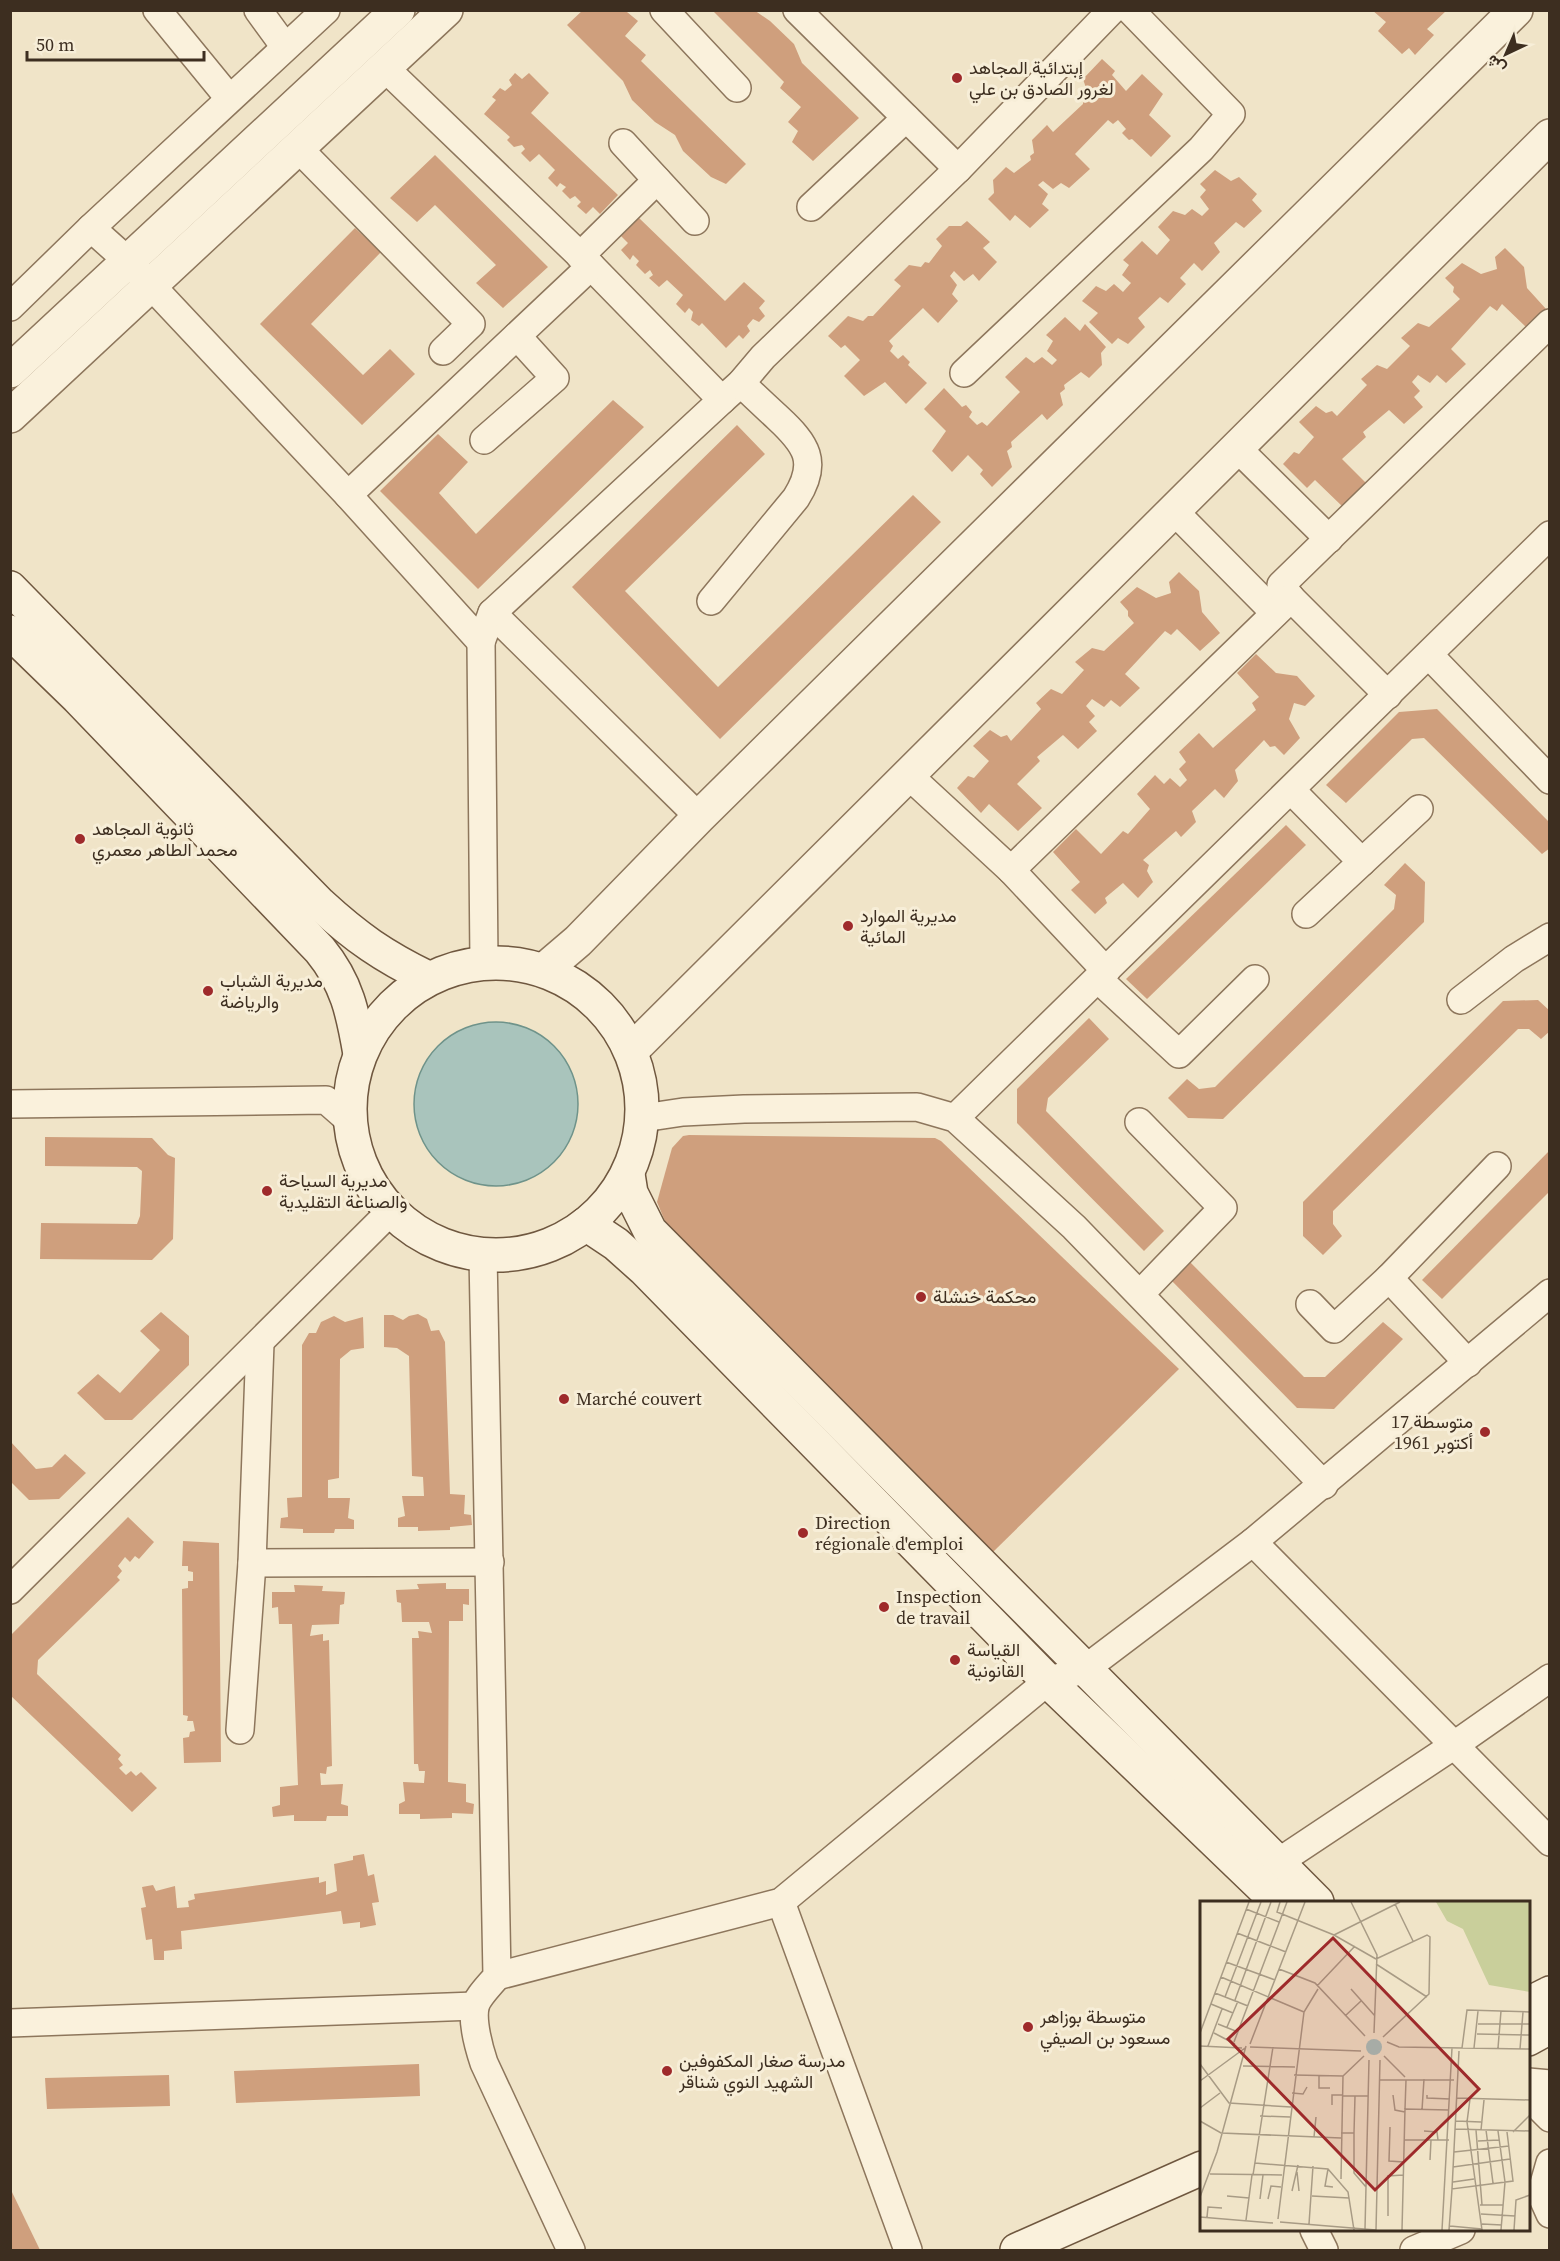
<svg xmlns="http://www.w3.org/2000/svg" width="1560" height="2261" font-family="'Source Serif 4',Vazirmatn,serif">
  <rect width="100%" height="100%" fill="#f0e4c8"/>
  <circle fill="#a9c4bc" stroke="#6f938a" stroke-width="1.5" cx="496" cy="1104" r="82"/>
  <g fill="#cf9f7d">
    <path d="M583 10H628L627 12 638 21 625 36 646 55 641 61 746 164 726 184 711 177 683 151 675 135 655 122 632 100 623 81 567 25Z"/>
    <path d="M712 10H754L770 21 794 44 802 63 859 118 813 161 792 142 798 131 788 122 801 107 780 88 784 82Z"/>
    <path d="M1372 10H1447L1427 29 1434 35 1415 55 1409 48 1402 54 1378 31 1386 22Z"/>
    <path d="M1102 59 1115 71 1112 75 1126 91 1142 74 1163 94 1149 115 1171 136 1151 157 1132 139 1129 140 1122 133 1126 129 1118 120 1113 124 1108 120 1075 154 1090 169 1069 188 1061 183 1053 189 1043 181 1038 185 1048 194 1042 204 1049 210 1030 228 1015 215 1010 221 988 199 994 193 993 180 1006 167 1014 173 1031 160 1030 156 1034 153 1032 140 1047 125 1053 132 1083 104V98L1088 94 1083 79Z"/>
    <path d="M515 73 522 79 529 73 549 93 531 113 618 195 600 214 593 207 586 214 577 206 581 202 575 196 570 199 562 191 566 187 560 183 557 187 548 178 555 170 539 154 530 162 521 153 525 149 522 145 514 147 507 140 510 137 484 114 496 100 492 97 500 88 505 91 512 85 509 80Z"/>
    <path d="M435 155 548 267 503 308 476 283 496 265 435 205 417 222 390 198Z"/>
    <path d="M1215 170 1231 181 1239 177 1257 194 1252 200 1262 211 1244 228 1236 222 1214 243 1220 252 1202 271 1194 263 1180 278 1186 284 1168 303 1160 297 1138 318 1145 327 1128 344 1118 338 1112 344 1089 322 1098 313 1082 301 1096 286 1106 291 1114 284 1123 292 1131 283 1122 275 1129 265 1123 260 1142 241 1157 255 1170 240 1158 227 1173 211 1185 215 1192 209 1202 216 1209 209 1200 197 1206 190 1200 184Z"/>
    <path d="M639 218 725 301 744 282 765 301 759 308 765 316 759 322 753 319 747 326 750 331 743 339 739 335 726 348 702 323 699 326 691 320 693 312 689 308 685 313 676 304 683 295 667 280 659 287 649 278 653 275 650 270 645 274 636 265 639 261 633 255 630 260 621 250 628 243 621 236Z"/>
    <path d="M967 221 990 242 983 248 997 262 979 281 973 274 964 281 954 271 950 276 957 285 952 294 958 301 938 323 923 308 889 341 893 346 890 351 898 359 903 355 910 362 908 365 927 383 906 404 885 382 864 396 844 376 860 360 845 345 841 348 828 336 848 316 863 321 868 316H873L901 286 894 280 909 265 921 267 925 262 929 263 942 246 936 239 949 226H961Z"/>
    <path d="M355 228 381 252 311 324 363 375 390 349 415 374 362 425 260 324Z"/>
    <path d="M1505 248 1524 267 1527 288 1546 309 1526 327 1502 304 1497 311 1490 306 1451 349 1466 364 1446 383 1437 375 1430 383 1418 375 1412 382 1420 391 1414 397 1423 407 1404 424 1389 410 1363 432 1366 437 1342 459 1367 484 1343 507 1315 480 1307 488 1283 464 1294 452 1299 454 1314 437 1299 422 1316 406 1326 413 1332 411 1337 416 1367 385 1361 379 1377 365 1387 369 1410 346 1401 338 1418 323 1429 327 1460 299 1453 292 1454 287 1445 278 1462 263 1481 274 1497 269 1495 257Z"/>
    <path d="M1065 317 1080 331 1085 324 1106 347 1101 353 1102 365 1089 378 1081 372 1064 385 1065 389 1060 393 1063 405 1047 420 1042 414 1011 442 1012 447 1007 451 1012 467 992 487 980 474 983 470 968 455 952 472 932 451 946 431 924 409 944 388 962 407 966 405 972 412 969 417 977 425 982 422 987 426 1020 392 1005 377 1026 357 1034 363 1042 357 1052 365 1057 360 1047 351 1053 341 1046 335Z"/>
    <path d="M613 400 644 427 478 589 380 491 438 434 468 462 439 493 476 534Z"/>
    <path d="M737 425 765 454 625 591 718 687 913 495 941 522 720 739 572 587Z"/>
    <path d="M1179 572 1199 591 1202 612 1220 633 1200 651 1177 629 1171 635 1165 631 1125 674 1140 688 1120 707 1111 700 1104 707 1092 699 1086 706 1095 716 1089 722 1097 731 1078 749 1063 735 1037 757 1040 761 1017 784 1042 808 1018 831 989 804 981 813 957 788 968 776 974 778 989 761 973 746 990 730 1001 737 1007 735 1011 741 1041 709 1036 703 1051 689 1062 694 1084 670 1075 662 1092 648 1104 651 1134 623 1128 616V611L1120 602 1137 587 1156 598 1171 593 1169 582Z"/>
    <path d="M1256 654 1276 673 1297 676 1315 696 1305 706 1294 703 1289 719 1300 738 1284 755 1275 746 1270 747 1264 740 1235 770 1238 781 1224 798 1215 789 1192 811 1196 822 1181 837 1176 831 1143 860 1149 865 1147 871 1153 882 1138 898 1123 883 1105 898 1107 903 1095 914 1071 890 1080 882 1053 852 1076 829 1101 854 1123 831 1128 834 1150 809 1137 794 1155 775 1164 784 1170 778 1180 787 1187 780 1179 769 1186 762 1179 752 1199 733 1213 748 1256 710 1252 703 1259 697 1237 673Z"/>
    <path d="M1437 709 1550 823V848L1542 854 1424 738 1412 739 1346 803 1326 785 1399 712Z"/>
    <path d="M1286 825 1306 845 1147 999 1126 979Z"/>
    <path d="M1405 863 1425 882 1424 922 1223 1119 1188 1118 1168 1098 1187 1079 1199 1089 1215 1087 1394 909 1396 895 1384 885Z"/>
    <path d="M1538 1000 1550 1011V1031L1541 1039 1529 1029H1518L1333 1211V1224L1342 1236 1323 1255 1303 1236V1202L1503 1001Z"/>
    <path d="M1089 1018 1109 1039 1048 1098 1046 1111 1164 1231 1144 1251 1017 1123V1089Z"/>
    <path d="M689 1135 935 1138 941 1141 1179 1369 993 1552 667 1226 657 1202 672 1148 683 1136Z"/>
    <path d="M45 1137 152 1138 168 1155 175 1158 173 1239 152 1260 40 1259 41 1223 137 1224 140 1216 142 1171 137 1167 45 1166Z"/>
    <path d="M1550 1150V1191L1442 1299 1422 1280Z"/>
    <path d="M1188 1260 1304 1377H1325L1383 1322 1403 1339 1334 1409 1297 1408 1169 1278Z"/>
    <path d="M161 1312 189 1336V1365L132 1420H105L77 1393 98 1374 120 1393 160 1350 140 1331Z"/>
    <path d="M418 1314 427 1319 431 1331 439 1330 445 1342 450 1494 465 1495 464 1514 471 1515 472 1525 450 1527V1530L418 1531V1527H398V1518L405 1516 402 1496H424L423 1477 412 1476 409 1356 397 1348 384 1347V1315H393L403 1320 409 1316Z"/>
    <path d="M334 1316 345 1322 363 1317 364 1348 351 1350 340 1359 339 1478 328 1480V1498H350L348 1518 354 1520V1529H335L334 1533H303V1529L280 1528 281 1518 288 1517 287 1498 302 1497V1345L309 1333H316L321 1322Z"/>
    <path d="M10 1441 36 1469 52 1467 65 1454 86 1473 59 1499 29 1500 10 1481Z"/>
    <path d="M128 1517 154 1542 139 1559 135 1556 130 1562 125 1557 118 1566 122 1571 117 1577 120 1580 38 1660 37 1674 121 1755 118 1759 123 1765 119 1768 126 1775 131 1771 136 1776 141 1772 157 1788 132 1812 10 1695V1636Z"/>
    <path d="M183 1541 219 1543 221 1762 184 1763 183 1738 189 1737 190 1732 195 1731 193 1721H187L188 1716 183 1715 182 1589 188 1588V1581H193V1572L188 1571V1566H182Z"/>
    <path d="M446 1583V1589H469V1605L463 1604V1621H449L448 1782 466 1784V1802L474 1804 473 1814 452 1813V1818L420 1819V1814H399V1804L405 1801 403 1782 424 1783 425 1771H419L418 1764H414L412 1638H419L418 1631 432 1633 429 1622H402L401 1603 397 1602 396 1590 419 1589 417 1584Z"/>
    <path d="M294 1585 323 1586 322 1591 345 1592 344 1604 340 1605 339 1624 312 1625 310 1636 323 1634V1641L329 1640 332 1766 327 1767 326 1774 320 1773 321 1785 343 1784 341 1804 348 1806V1816H327L326 1821H294V1815L273 1817 272 1807 280 1805V1787L298 1785 292 1624H279L278 1607 272 1608V1592H295Z"/>
    <path d="M364 1854 368 1876 374 1874 379 1902 372 1903 376 1925 360 1928V1922L343 1924 341 1911 181 1931 182 1949 164 1951V1960H154L152 1939 146 1940 141 1908 146 1907 142 1887 153 1885 156 1891 175 1886 177 1908 189 1907 188 1901 195 1899 194 1894 319 1877V1883L326 1881V1895L337 1891 334 1864 353 1860V1856Z"/>
    <path d="M419 2064 420 2096 236 2103 234 2071Z"/>
    <path d="M169 2075 170 2106 47 2109 45 2078Z"/>
    <path d="M10 2188 40 2250H10Z"/>
  </g>
  <g fill="none" stroke-linecap="round" stroke-linejoin="round">
    <defs>
      <g id="minor">
        <path d="M157 10 229 98"/>
        <path d="M258 10 285 47"/>
        <path d="M664 10 737 88"/>
        <path d="M797 10 958 169"/>
        <path d="M385 68 591 266 722 400 741 383 763 357 958 169 1112 10"/>
        <path d="M623 143 695 221"/>
        <path d="M298 148 471 324 443 351"/>
        <path d="M811 207 906 118"/>
        <path d="M91 228 129 262 348 495 481 642 492 613 699 817"/>
        <path d="M580 256 657 180"/>
        <path d="M10 307 91 228 326 10"/>
        <path d="M964 373 1201 149 1231 114 1130 10"/>
        <path d="M484 440 555 378 517 336"/>
        <path d="M1236 447 1329 539"/>
        <path d="M348 495 591 266"/>
        <path d="M1173 510 1275 613"/>
        <path d="M1291 598 1281 585 1550 323"/>
        <path d="M711 601 796 498C819 462 806 444 778 418 766 407 753 395 741 383"/>
        <path d="M492 613 722 400"/>
        <path d="M481 642 484 962"/>
        <path d="M1429 655 1550 780"/>
        <path d="M907 774 1011 870 1106 971"/>
        <path d="M1291 790 1362 862"/>
        <path d="M1011 870 1291 598 1388 695"/>
        <path d="M1306 914 1419 809"/>
        <path d="M1098 979 1179 1054 1255 979"/>
        <path d="M1461 1000 1514 959 1550 937"/>
        <path d="M10 1104 326 1100 350 1121"/>
        <path d="M643 1118 683 1112 744 1109 917 1107 955 1118 1074 1227 1324 1485"/>
        <path d="M955 1118 1550 535"/>
        <path d="M1139 1122 1223 1208 1140 1294"/>
        <path d="M483 1255 497 1976C491 1984 477 1997 475 2007 472 2022 479 2048 484 2063L571 2250"/>
        <path d="M1389 1278 1497 1166"/>
        <path d="M1310 1304 1334 1329 1389 1278 1468 1363"/>
        <path d="M1253 1542 1550 1842"/>
        <path d="M252 1563 490 1562"/>
        <path d="M10 1590 391 1211"/>
        <path d="M240 1730 252 1563 260 1343"/>
        <path d="M1277 1863 1453 1746 1550 1678"/>
        <path d="M781 1902 908 2250"/>
        <path d="M497 1976 781 1902 1048 1681 1085 1669 1253 1542 1550 1293"/>
        <path d="M10 2023 475 2006"/>
        <path d="M1528 2082 1550 2084"/>
        <path d="M1528 2096 1550 2118"/>
        <path d="M1550 2163 1541 2194 1550 2214"/>
        <path d="M1314 2230 1324 2250"/>
        <path d="M1414 2250 1461 2230"/>
      </g>
      <g id="tertiary">
        <path d="M10 371 398 10"/>
        <path d="M10 416 446 10"/>
        <path d="M544 970 578 941 699 817 1516 10"/>
        <path d="M631 1051 1550 136"/>
      </g>
      <g id="secondary">
        <path d="M10 588 320 904C357 938 383 956 428 978"/>
        <path d="M10 632 78 698 320 950C347 983 353 1013 360 1054"/>
        <circle cx="496" cy="1109" r="146"/>
        <path d="M628 1174 631 1193 650 1231 1317 1902"/>
        <path d="M586 1224 616 1244 644 1269 1048 1681 1278 1902"/>
        <path d="M1528 2004 1550 1993"/>
        <path d="M1528 2039 1550 2027"/>
        <path d="M1017 2250 1202 2168"/>
      </g>
    </defs>
    <use href="#minor" stroke="#8d765c" stroke-width="30"/>
    <use href="#tertiary" stroke="#8d765c" stroke-width="36"/>
    <use href="#secondary" stroke="#6f573f" stroke-width="36"/>
    <use href="#minor" stroke="#faf1dc" stroke-width="27"/>
    <use href="#tertiary" stroke="#faf1dc" stroke-width="33"/>
    <use href="#secondary" stroke="#faf1dc" stroke-width="33"/>
  </g>
  <g fill="#9e2a2b" stroke="#f7eed8" stroke-width="2">
    <circle cx="957" cy="78" r="6"/>
    <circle cx="80" cy="839" r="6"/>
    <circle cx="848" cy="926" r="6"/>
    <circle cx="208" cy="991" r="6"/>
    <circle cx="267" cy="1191" r="6"/>
    <circle cx="921" cy="1297" r="6"/>
    <circle cx="564" cy="1399" r="6"/>
    <circle cx="1485" cy="1432" r="6"/>
    <circle cx="803" cy="1533" r="6"/>
    <circle cx="884" cy="1607" r="6"/>
    <circle cx="955" cy="1660" r="6"/>
    <circle cx="1028" cy="2027" r="6"/>
    <circle cx="667" cy="2071" r="6"/>
  </g>
  <g text-anchor="middle" stroke-width="6" stroke-linejoin="round" paint-order="stroke">
    <g font-size="18" fill="#3d2e20" stroke="#f7eed8" text-anchor="start">
      <text x="969" y="74">إبتدائية المجاهد<tspan x="969" dy="21">لغرور الصادق بن علي</tspan></text>
      <text x="92" y="835">ثانوية المجاهد<tspan x="92" dy="21">محمد الطاهر معمري</tspan></text>
      <text x="860" y="922">مديرية الموارد<tspan x="860" dy="21">المائية</tspan></text>
      <text x="220" y="987">مديرية الشباب<tspan x="220" dy="21">والرياضة</tspan></text>
      <text x="279" y="1187">مديرية السياحة<tspan x="279" dy="21">والصناعة التقليدية</tspan></text>
      <text x="933" y="1303">محكمة خنشلة</text>
      <text x="576" y="1405">Marché couvert</text>
      <text x="1473" y="1428" text-anchor="end">متوسطة 17<tspan x="1473" dy="21">أكتوبر 1961</tspan></text>
      <text x="815" y="1529">Direction<tspan x="815" dy="21">régionale d'emploi</tspan></text>
      <text x="896" y="1603">Inspection<tspan x="896" dy="21">de travail</tspan></text>
      <text x="967" y="1656">القياسة<tspan x="967" dy="21">القانونية</tspan></text>
      <text x="1040" y="2023">متوسطة بوزاهر<tspan x="1040" dy="21">مسعود بن الصيفي</tspan></text>
      <text x="679" y="2067">مدرسة صغار المكفوفين<tspan x="679" dy="21">الشهيد النوي شناقر</tspan></text>
    </g>
  </g>
  <g transform="translate(1200 1901)">
    <rect width="330" height="330" fill="#f0e4c8"/>
    <path d="M236 1H330V91L289 84 263 28 247 20Z" fill="#c9cf9b"/>
    <path d="M166 146a8 8 0 1 1 16 0a8 8 0 1 1-16 0Z" fill="#a9c4bc"/>
    <path fill="none" stroke="#a89b85" stroke-width="1.5" d="M80 1 77 11 134 34 176 58M151 1 177 54 174 132M195 3 213 40M46 8 79 21M37 32 86 51M134 34 200 1M176 58 227 34 230 36 229 93 183 136M26 61 75 79M176 63 227 96M79 68 115 82 165 135M21 76 104 111M117 85 155 45M151 88 175 115M15 92 48 105M25 96 61 1M35 99 71 1M11 103 33 112M145 115 161 100M18 123 38 131M278 123H330M27 126 38 100M0 132 49 1M14 132 35 143M277 133 330 134M34 141 87 1M187 141 199 146 330 148M50 143 105 1M0 145 42 147M8 145 22 108M50 146 161 150M262 147 267 109 330 111M274 147 278 110M298 147 301 110M320 148 323 111M259 150 252 288 313 280 307 231M184 155 205 176M0 163 29 202 91 206M43 165 95 166M94 174 143 175 164 155M119 175V187H130M179 179H254M0 180 45 147M92 192 103 193 107 186M193 194 195 209 205 211M227 194V197L250 198M142 195H168M257 197 330 199M270 198 267 221 282 329M132 204V194H142M0 207 20 192M205 208 206 179M222 209 224 178M60 215 90 216M0 220 21 232 141 237M256 220 281 221M190 226 189 260 204 261M255 228 330 230M276 229 282 304M281 229 284 199M286 229 293 282M224 230 237 231 238 239M298 230 305 281 301 329M313 231 330 214M141 232H154L155 195M154 232V272L166 286M114 236 116 216M204 239H249M278 240 299 239M254 251 309 245M230 259 231 239M55 262 128 268 148 291 154 329M253 266 310 258M128 268 125 285 133 286M97 271 99 290M10 273 82 274M53 274 73 146M141 278 143 175M253 281 274 278M92 290 98 264M27 295 49 297M112 295 149 297M0 296 17 251 46 145M60 298 63 274M68 298 71 285 81 286M280 304H303M281 313 315 315M188 315V275L203 274M0 316 73 322M7 316 8 306 22 307M78 318 104 111 118 88M46 319 52 274M80 321 176 329M109 323 113 265M282 323 302 324M250 325 282 328M165 328 169 159M176 329 180 159M202 329 205 208 249 209M242 329 252 147M249 329 252 288M314 329 316 299 330 294"/>
    <path fill="#9e2a2b" fill-opacity="0.15" stroke="#9e2a2b" stroke-width="3" d="M133 37 279 188 175 289 28 138Z"/>
    <rect width="330" height="330" fill="none" stroke="#3d2e20" stroke-width="3"/>
  </g>
  <rect width="1560" height="2261" fill="none" stroke="#3d2e20" stroke-width="24"/>
  <g transform="translate(1506 54) rotate(224)" stroke="#f7eed8" stroke-width="4.5" paint-order="stroke">
  <path d="M0-4.5L10 22L0 15L-10 22Z" fill="#3d2e20"/>
  <text y="-9" font-size="16" font-weight="bold" text-anchor="middle" fill="#3d2e20">ش</text>
  </g>
  <path d="M27 51v9h177v-9" fill="none" stroke="#3d2e20" stroke-width="3"/>
  <text x="36" y="51" font-size="18" fill="#3d2e20" stroke="#f7eed8" stroke-width="4.5" paint-order="stroke">50 m</text>
</svg>
